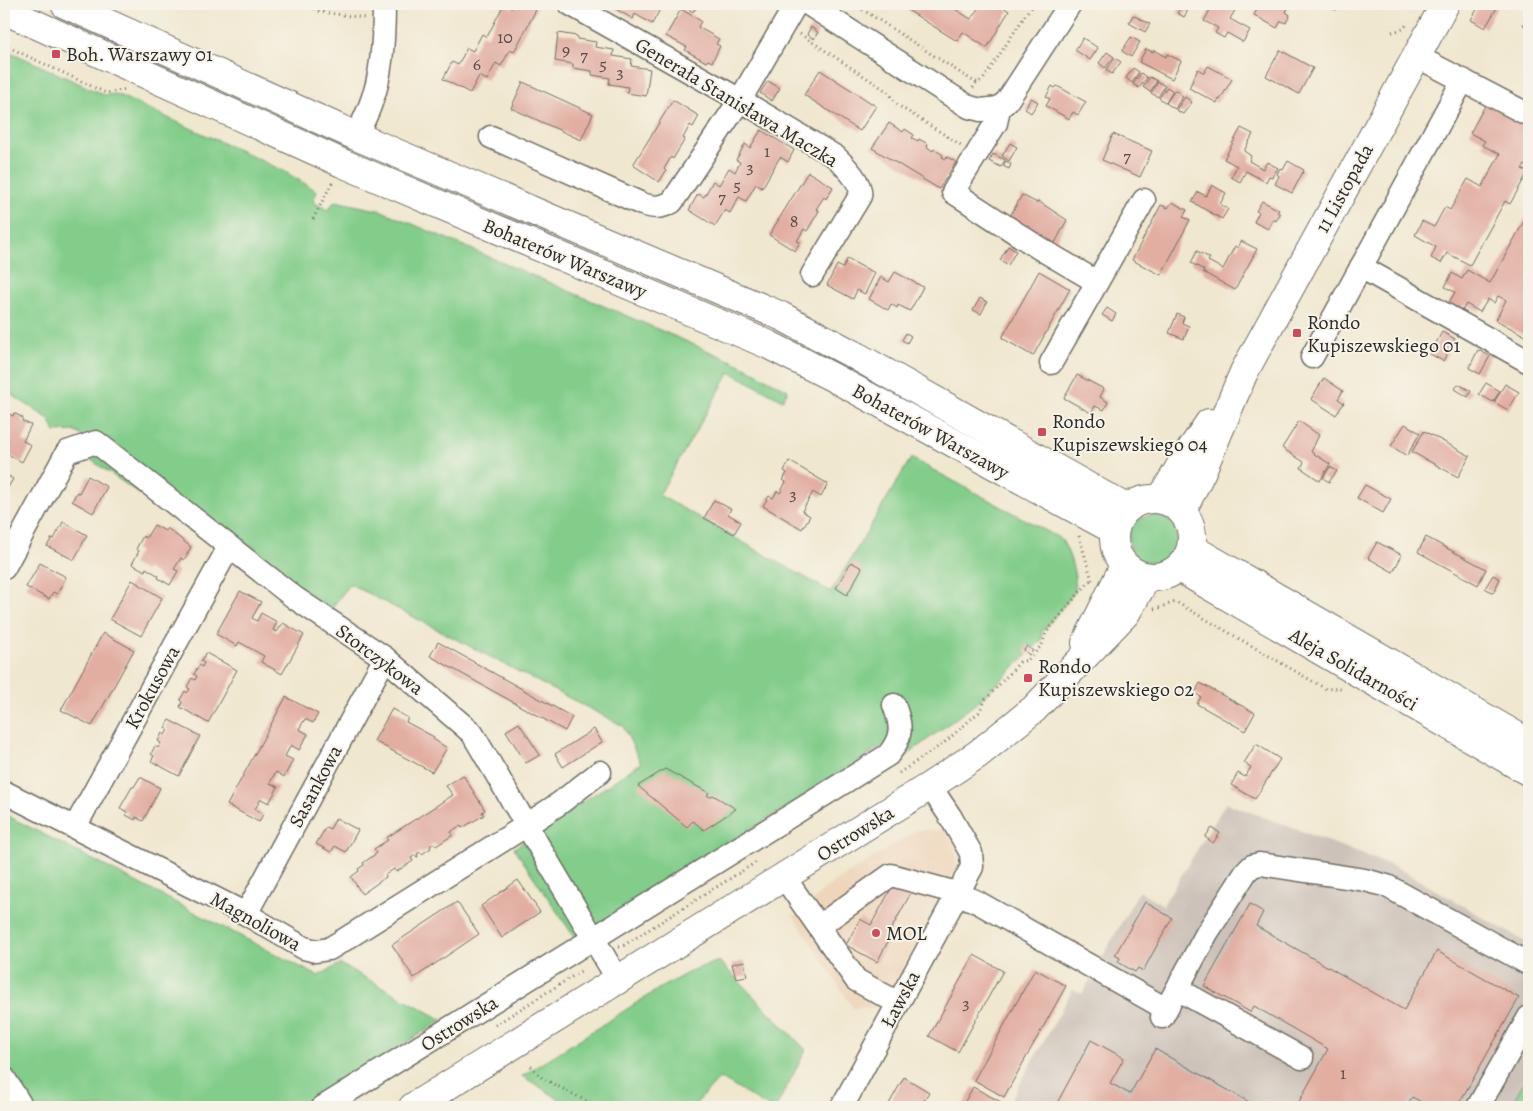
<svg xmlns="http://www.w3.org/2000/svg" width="1533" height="1111" font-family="Alegreya,serif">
  <rect width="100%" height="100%" fill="#f7f3e8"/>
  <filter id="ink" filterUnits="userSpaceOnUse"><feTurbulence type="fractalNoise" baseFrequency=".02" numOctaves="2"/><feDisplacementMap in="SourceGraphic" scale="10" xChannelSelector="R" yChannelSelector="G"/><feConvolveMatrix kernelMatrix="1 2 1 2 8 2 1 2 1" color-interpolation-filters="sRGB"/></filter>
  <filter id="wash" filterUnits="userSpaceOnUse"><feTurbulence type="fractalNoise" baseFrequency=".0096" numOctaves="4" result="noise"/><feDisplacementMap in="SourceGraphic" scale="20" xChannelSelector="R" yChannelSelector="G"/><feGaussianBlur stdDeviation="1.12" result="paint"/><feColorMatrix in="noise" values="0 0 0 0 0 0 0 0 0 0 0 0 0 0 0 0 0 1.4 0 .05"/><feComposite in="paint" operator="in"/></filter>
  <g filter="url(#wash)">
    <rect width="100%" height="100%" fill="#f0e7cf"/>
    <path fill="#efd6bb" d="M917 830H945L955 846 957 855 956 866 945 890 882 1007 853 1008 792 914 798 915 826 888Z"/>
    <path fill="#cdc2b9" d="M1226 803 1396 867 1529 944V1072L1510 1107H1007L1073 989 1082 994 1139 891 1163 905Z"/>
    <g fill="#82cd8a" stroke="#567c5a">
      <path d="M4 49 104 95 116 94 284 171 317 191 313 202 328 210 335 201 382 211 739 364 788 390 783 400 730 372 659 495 831 592 911 458 1061 539C1069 550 1078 578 1075 592L1042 632 1041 641 1033 649 1029 645 1023 651 1027 655 979 701 903 758V754C915 737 913 730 907 710L892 720 887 743 577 941 514 848 641 763 623 726 350 584 322 621 84 455 95 444 74 431 55 432 49 419 4 390Z"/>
      <circle cx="1153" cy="539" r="24"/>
      <path d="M4 814 318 976 340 964 443 1020 301 1107H28L4 1070Z"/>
      <path d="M719 961 806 1050 776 1107H768L720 1078 693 1107H572L522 1076 660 988 693 970Z"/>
      <path d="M1529 1072V1107H1510Z"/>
    </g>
    <g id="blocks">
      <g fill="#e2aea2">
        <path d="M504 4 512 8 515 4H529L537 8 514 52 510 50 501 66 496 63 487 80 479 76 470 93 443 79 452 62 458 65 467 48 473 51 482 34 487 37Z"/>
        <path d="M610 4H663L652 24 635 14 633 19 609 5Z"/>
        <path d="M680 4H698L693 12Z"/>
        <path d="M898 4H947L971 19 981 4H998L1009 11 987 48 963 32 957 41Z"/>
        <path d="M1183 4 1190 6 1184 17 1177 13Z"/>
        <path d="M1202 4H1232L1237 7 1230 19 1250 30 1243 42 1227 33 1224 38 1215 33 1218 28 1204 21 1211 8Z"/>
        <path d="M1260 4H1290L1286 12 1290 15 1286 23 1281 21 1277 28 1254 15Z"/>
        <path d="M1325 4H1339L1336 10Z"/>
        <path d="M1480 4H1495L1498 6 1485 28 1471 20Z"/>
        <path d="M681 9 701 21 698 27 719 39 716 44 720 46 712 62 708 60 706 62 685 50 687 47 666 36Z"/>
        <path d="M1133 15 1150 24 1145 32 1129 23Z"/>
        <path d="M1529 15V28L1523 25Z"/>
        <path d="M811 27 818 32 814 39 807 34Z"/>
        <path d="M558 33 577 36V39L596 42 595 47 614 50 613 56 632 59 631 66 650 69 646 96 627 93 628 87 609 84 610 78 592 75V71L573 68V64L555 61Z"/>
        <path d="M1131 37 1140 42 1131 57 1122 51Z"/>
        <path d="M1083 38 1098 48 1090 60 1075 50Z"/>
        <path d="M1146 49 1153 52 1154 50 1166 57 1167 54 1181 61 1172 79 1139 62Z"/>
        <path d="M1280 50 1313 68 1299 94 1266 76Z"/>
        <path d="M1107 52 1114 57 1105 68 1099 63Z"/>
        <path d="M1115 58 1121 62 1112 74 1106 70Z"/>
        <path d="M1208 66 1232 79 1220 100 1219 99 1217 103 1189 88 1198 69 1204 73Z"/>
        <path d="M1133 68 1139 72 1132 83 1126 78Z"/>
        <path d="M820 70 876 106 860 131 804 95Z"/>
        <path d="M1141 73 1147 78 1139 88 1133 84Z"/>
        <path d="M1150 77 1157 81 1150 92 1143 87Z"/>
        <path d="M768 81 780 88 772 101 760 93Z"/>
        <path d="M523 82 593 114 581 140 511 108Z"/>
        <path d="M1158 82 1165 86 1158 97 1151 93Z"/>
        <path d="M1052 86 1055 88 1057 86 1086 102 1078 115 1073 112 1069 119 1046 106 1050 99 1046 97Z"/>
        <path d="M1167 87 1173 91 1166 103 1159 98Z"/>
        <path d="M1175 90 1183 96 1175 109 1166 103Z"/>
        <path d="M1185 97 1192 102 1183 114 1176 110Z"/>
        <path d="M1031 98 1038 102 1031 113 1025 109Z"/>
        <path d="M673 100 699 116 693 127 690 125 683 138 685 139 673 159 671 157 664 169 666 171 659 182 633 165Z"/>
        <path d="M1486 104 1529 124V167L1525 165 1522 169 1528 172 1510 204 1505 201 1470 265 1447 253 1441 263 1431 258 1436 247 1415 235 1422 221 1434 227 1445 207 1450 210 1468 179 1482 187 1500 154 1482 145 1485 141 1470 133Z"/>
        <path d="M889 123 903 132 905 129 914 135 912 138 918 141 919 139 928 144 927 147 933 151 934 149 943 155 942 157 946 159 947 157 956 162 939 189 872 148Z"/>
        <path d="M1241 128 1253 134 1244 151 1251 156 1249 161 1263 169 1267 162 1278 168 1272 177 1269 176 1266 182 1246 171 1240 182 1231 177 1237 166 1224 159Z"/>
        <path d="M761 130 794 150 788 162 780 157 762 188 756 184 746 201 739 197 730 213 725 210 715 226 689 210 698 194 704 197 713 181 719 185 729 168 735 172 740 162 736 160 745 144 750 148Z"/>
        <path d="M1113 134 1152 151 1140 177 1102 160Z"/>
        <path d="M1010 143 1017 147 1009 161 1002 156Z"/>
        <path d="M993 154 1005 160 1001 167 989 161Z"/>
        <path d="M1006 161 1011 164 1009 169 1003 166Z"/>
        <path d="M1288 161 1304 170 1292 193 1275 184 1279 176 1277 174 1280 168 1283 170Z"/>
        <path d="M808 172 833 187 826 199 824 197 816 209 819 211 807 231 804 229 797 241 800 242 795 251 769 235Z"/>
        <path d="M1212 185 1226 193 1220 204 1228 209 1222 219 1192 202 1198 192 1206 196Z"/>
        <path d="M1022 195 1037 203 1038 201 1067 220 1055 243 1039 234 1038 236 1009 218Z"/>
        <path d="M1262 201 1279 210 1277 212 1280 214 1276 221 1273 219 1268 229 1254 222 1259 212 1256 211Z"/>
        <path d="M1172 202 1187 210 1183 217 1190 220 1161 275 1132 260 1161 205 1168 208Z"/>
        <path d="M1529 212V338L1496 320 1506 300 1498 296 1494 303 1488 299 1480 312 1466 304 1460 314 1447 306 1455 292 1445 287 1452 273 1462 279 1467 270 1490 283Z"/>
        <path d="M1241 241 1257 249 1235 290 1203 272 1204 270 1191 263 1197 251 1210 258 1208 261 1223 269 1235 246 1238 248Z"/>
        <path d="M1008 246 1016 251 1008 265 1000 260Z"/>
        <path d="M847 259 875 273 865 294 857 290 853 299 827 285 837 265 843 268Z"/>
        <path d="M1039 271 1070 289 1033 356 1002 338Z"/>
        <path d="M895 272 923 287 910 311 898 305 897 308 891 304 888 310 869 299 881 277 889 282Z"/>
        <path d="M980 298 987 302 981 314 973 310Z"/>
        <path d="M1107 308 1116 314 1112 321 1102 315Z"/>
        <path d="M1177 314 1184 317 1182 323 1189 326 1184 339 1169 333Z"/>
        <path d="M1442 332 1455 339 1443 361 1430 354Z"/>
        <path d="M906 333 911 336 907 343 902 340Z"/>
        <path d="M1478 350 1490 356 1480 374 1469 368Z"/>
        <path d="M1077 375 1104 389 1100 397 1108 402 1104 410 1095 406 1091 413 1064 398Z"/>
        <path d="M1324 378 1343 391 1338 399 1344 403 1336 415 1311 399Z"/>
        <path d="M1486 383 1500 391 1493 402 1479 394Z"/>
        <path d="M1458 384 1471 391 1468 397 1455 389Z"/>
        <path d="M1505 384 1519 392 1508 410 1494 402Z"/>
        <path d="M4 411 13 416 14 413 23 418 22 421 31 425 23 441 31 445 22 462 4 452Z"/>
        <path d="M1299 421 1319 435 1311 452 1330 464 1320 481 1301 468 1304 462 1282 448Z"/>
        <path d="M1405 424 1420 433 1407 456 1391 446Z"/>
        <path d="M1424 431 1470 456 1458 477 1412 452Z"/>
        <path d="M789 461 828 484 821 497 813 492 802 511 810 516 802 529 763 506 769 496 773 498 777 491 780 493 786 482 783 480 787 473 784 471Z"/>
        <path d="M1330 467 1337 471 1329 482 1323 478Z"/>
        <path d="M4 473 13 479 6 491 4 490Z"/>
        <path d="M88 476 107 487 93 513 72 501 77 492 79 493Z"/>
        <path d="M1365 485 1391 499 1383 513 1357 498Z"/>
        <path d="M714 500 731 509 728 514 741 522 734 534 704 518Z"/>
        <path d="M63 522 87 535 74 560 47 546 52 538 54 539Z"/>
        <path d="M154 525 165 531 167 528 191 547 184 560 181 558 178 563 174 569 178 571 170 585 158 578 159 576 146 568 145 571 132 564 139 551 136 549 143 536 146 538Z"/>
        <path d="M1426 537 1486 569 1478 585 1418 552Z"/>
        <path d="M1377 542 1402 555 1393 572 1368 558Z"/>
        <path d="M851 562 862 568 847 595 836 588Z"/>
        <path d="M40 563 66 577 57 594 53 592 49 599 26 587Z"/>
        <path d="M1493 575 1500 579 1493 593 1485 588Z"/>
        <path d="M132 580 162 598 141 636 110 619Z"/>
        <path d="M240 591 261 602 252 618 257 621 261 613 277 622 273 630 277 632 283 623 304 635 282 674 261 662 264 656 239 642 237 646 216 634Z"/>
        <path d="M103 633 134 650 92 726 61 710Z"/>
        <path d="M438 642 572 717 565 731 430 656Z"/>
        <path d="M1027 646 1033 651 1029 655 1024 650Z"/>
        <path d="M206 653 237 670 208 723 180 707 182 702 180 700 185 691 187 693 190 689 187 687 192 678 195 680 197 676 194 674 199 665 202 667 204 663 201 661Z"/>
        <path d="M1200 683 1255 713 1245 731 1197 704 1201 697 1195 693Z"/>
        <path d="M286 697 318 714 313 723 305 719 299 729 308 734 299 750 291 745 285 756 293 760 284 777 276 772 273 777 270 783 278 787 269 803 261 799 255 809 263 814 259 822 227 805Z"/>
        <path d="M392 709 408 718 406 722 434 737 433 739 447 748 432 772 374 741Z"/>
        <path d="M169 720 200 736 179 776 151 761 154 756 151 754 155 746 158 748 161 743 158 741 162 733 165 735 168 730 165 728Z"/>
        <path d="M519 723 540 755 526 763 506 731Z"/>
        <path d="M594 729 602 742 563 767 555 754Z"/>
        <path d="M1256 744 1280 759 1255 799 1231 785 1238 773 1245 777 1251 767 1244 763Z"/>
        <path d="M665 769 709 793 707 795 710 797 713 795 736 809 704 830 693 821 687 827 638 786Z"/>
        <path d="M463 775 485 810 482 812 484 815 462 828 461 826 456 828 451 832 453 835 436 846 434 843 430 846 431 848 422 854 421 852 417 854 418 857H417L415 855 411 858 413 861 396 872 394 869 385 875 386 877 362 894 351 877 359 871 358 869 364 865 363 863 377 853 374 849 388 840 386 838 453 795 446 786Z"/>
        <path d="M140 777 160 788 143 821 136 817 135 820 126 815 127 812 120 808 132 787H134Z"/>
        <path d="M336 818 358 830 346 852 335 846 331 852 316 844 326 827 330 829Z"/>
        <path d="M1212 828 1220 833 1213 843 1205 837Z"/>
        <path d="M902 869 919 878 888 935 891 936 877 962 846 945 860 919 871 925Z"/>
        <path d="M518 880 540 912 502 938 481 906Z"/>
        <path d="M457 902 479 934 414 978 392 945Z"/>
        <path d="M1145 902 1172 918 1143 971 1138 968 1135 972 1118 962 1120 958 1115 955Z"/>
        <path d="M1250 904 1263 912 1256 926 1404 1010 1437 951 1519 998 1457 1107H1431L1412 1097 1406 1107H1296L1328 1049 1254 1006 1250 1012 1204 986Z"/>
        <path d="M974 955 1003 971 958 1052 929 1036Z"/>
        <path d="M744 961 747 976 736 978 732 964Z"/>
        <path d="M1035 969 1066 986 1004 1097 974 1080Z"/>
        <path d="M1091 1040 1124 1058 1110 1083 1130 1094 1155 1049 1258 1107H1101L1097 1105 1096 1107H1055Z"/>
        <path d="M904 1077 929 1092 920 1107H895L889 1104Z"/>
        <path d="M973 1087 1001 1102 998 1107H962Z"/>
      </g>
    </g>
  </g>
  <g filter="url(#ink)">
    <use href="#blocks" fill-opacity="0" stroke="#706d64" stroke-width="1"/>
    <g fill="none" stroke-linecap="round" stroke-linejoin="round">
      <defs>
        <g id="minor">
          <path d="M570 4 740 100 836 157C845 166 863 184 860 196L812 275"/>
          <path d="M808 4 969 107 981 110 999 108"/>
          <path d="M1416 56 1529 115"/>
          <path d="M999 108 996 123 953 192 1039 248 1097 282"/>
          <path d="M999 108 1007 101 1070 4"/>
          <path d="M356 136C362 124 368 113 372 100 382 75 384 31 384 4"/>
          <path d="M491 137 642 204C654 208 661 208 672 202L740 100 796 4"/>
          <path d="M1361 267 1529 362"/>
          <path d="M1312 357 1463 80"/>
          <path d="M1051 363 1144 200"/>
          <path d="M4 568 67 452 96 442 295 598 385 658 472 733 618 980"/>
          <path d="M4 792 246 914 304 948 316 951 329 949 347 938 527 825 560 803 600 772"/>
          <path d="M75 827 229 547"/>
          <path d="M784 877 856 980 898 1003"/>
          <path d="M246 914 385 658"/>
          <path d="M819 926 891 875 957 893 979 903 1166 1009"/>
          <path d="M1177 989 1302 1058"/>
          <path d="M1162 1017 1207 933 1246 872 1252 866 1260 864 1365 880 1387 886 1529 964"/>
          <path d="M4 1078 22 1107"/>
          <path d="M323 1107 888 755C903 737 902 726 894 705"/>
          <path d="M842 1107 972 867 971 853 950 816 930 786"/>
          <path d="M1478 1107 1529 1017"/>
        </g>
        <g id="major">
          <path d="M65 4 356 136 781 316 858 357 1126 508"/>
          <path d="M4 10 342 163 767 344 834 378 1114 530"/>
          <circle cx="1153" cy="538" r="39"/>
          <path d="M1161 499 1182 463 1209 423"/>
          <path d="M1182 511 1201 473 1244 372 1445 4"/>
          <path d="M1191 548 1529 743"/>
          <path d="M1179 568 1529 772"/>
          <path d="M1086 643 1124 566"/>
          <path d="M413 1107 930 786 978 754 1034 709 1126 613 1147 577"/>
        </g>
      </defs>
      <use href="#minor" stroke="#706d64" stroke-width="25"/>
      <use href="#major" stroke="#706d64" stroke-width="30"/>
      <g stroke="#706d64" stroke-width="3" stroke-dasharray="1 4" stroke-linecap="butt">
        <path d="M305 4 321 12 365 18"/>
        <path d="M762 4 770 10"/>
        <path d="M854 4 973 81 977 82"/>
        <path d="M403 9 404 6 428 4"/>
        <path d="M1392 32 1403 29 1407 24"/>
        <path d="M800 34 888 92 899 106 961 145"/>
        <path d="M4 45 106 93 127 89"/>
        <path d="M973 88 977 82 983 80 1028 11 1035 4"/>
        <path d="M313 219 333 181"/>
        <path d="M1079 536 1092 580"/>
        <path d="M1154 609 1176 602 1326 689 1341 688"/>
        <path d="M899 773 944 743 979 712 986 699 1020 662 1028 660 1042 645 1046 633 1078 594 1091 580"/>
        <path d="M619 947H621L758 861"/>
        <path d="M495 1025 581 971"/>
        <path d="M531 1066 542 1078 598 1107"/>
      </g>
      <use href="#minor" stroke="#fff" stroke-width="22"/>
      <use href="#major" stroke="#fff" stroke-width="28"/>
    </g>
  </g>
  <g fill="#d1495b" stroke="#f7f3e8" stroke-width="2">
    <rect x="51" y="49" width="10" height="10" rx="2.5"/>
    <rect x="1292" y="328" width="10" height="10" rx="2.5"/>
    <rect x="1037" y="427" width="10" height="10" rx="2.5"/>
    <rect x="1023" y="673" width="10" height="10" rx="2.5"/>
    <circle cx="876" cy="933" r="5"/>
  </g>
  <g text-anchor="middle" stroke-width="4" stroke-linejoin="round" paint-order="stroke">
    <g font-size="18" fill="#594c49">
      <text x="505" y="43">10</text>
      <text x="566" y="56">9</text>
      <text x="584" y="61">7</text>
      <text x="477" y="70">6</text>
      <text x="603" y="70">5</text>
      <text x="620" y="78">3</text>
      <text x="767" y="157">1</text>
      <text x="1127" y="162">7</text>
      <text x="750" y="173">3</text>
      <text x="737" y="191">5</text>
      <text x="722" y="203">7</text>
      <text x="794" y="227">8</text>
      <text x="793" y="500">3</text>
      <text x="966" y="1009">3</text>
      <text x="1343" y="1079">1</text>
    </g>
    <g font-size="20" fill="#2b2b2b" stroke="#f7f3e8" text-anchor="start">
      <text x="66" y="61">Boh. Warszawy 01</text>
      <text x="1307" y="329">Rondo<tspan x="1307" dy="23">Kupiszewskiego 01</tspan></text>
      <text x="1052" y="428">Rondo<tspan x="1052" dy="23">Kupiszewskiego 04</tspan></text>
      <text x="1038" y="673">Rondo<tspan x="1038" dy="23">Kupiszewskiego 02</tspan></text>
      <text x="886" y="940">MOL</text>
    </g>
    <g font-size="20" fill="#2b2b2b" stroke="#f7f3e8">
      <text transform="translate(737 102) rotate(31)" y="7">Generała Stanisława Maczka</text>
      <text transform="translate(1344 188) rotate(-61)" y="7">11 Listopada</text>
      <text transform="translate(565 258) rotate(23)" y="7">Bohaterów Warszawy</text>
      <text transform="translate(931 431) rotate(29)" y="7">Bohaterów Warszawy</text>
      <text transform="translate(380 659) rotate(37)" y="7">Storczykowa</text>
      <text transform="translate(1354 669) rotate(30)" y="7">Aleja Solidarności</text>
      <text transform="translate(152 687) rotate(-61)" y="7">Krokusowa</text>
      <text transform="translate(315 786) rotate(-62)" y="7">Sasankowa</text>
      <text transform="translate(855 833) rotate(-32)" y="7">Ostrowska</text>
      <text transform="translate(256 921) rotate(29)" y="7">Magnoliowa</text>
      <text transform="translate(900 999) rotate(-62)" y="7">Ławska</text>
      <text transform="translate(459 1023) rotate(-32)" y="7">Ostrowska</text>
    </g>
  </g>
  <rect width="1533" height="1111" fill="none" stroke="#f7f3e8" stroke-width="20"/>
</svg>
